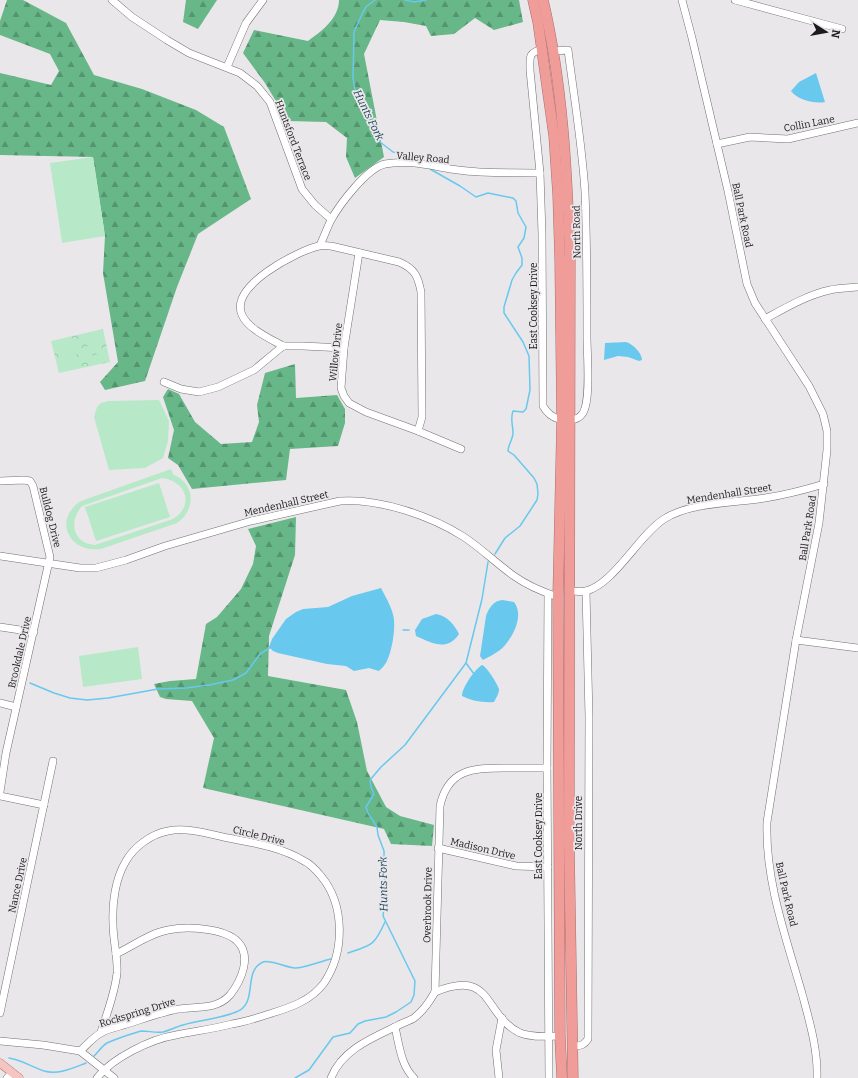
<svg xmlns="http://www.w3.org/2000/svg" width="858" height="1078" font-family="Bitter,serif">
  <defs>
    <pattern id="forest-firs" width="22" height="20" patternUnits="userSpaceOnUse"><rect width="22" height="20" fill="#67b788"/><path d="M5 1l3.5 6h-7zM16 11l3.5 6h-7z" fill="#54946e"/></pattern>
    <pattern id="park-crowns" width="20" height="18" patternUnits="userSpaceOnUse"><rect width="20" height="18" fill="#b7e9c8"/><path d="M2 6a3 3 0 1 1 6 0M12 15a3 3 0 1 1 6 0" fill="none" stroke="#9dc7ab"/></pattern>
  </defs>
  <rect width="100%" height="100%" fill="#eae7ea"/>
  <g fill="url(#forest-firs)">
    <path d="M7 0H23L66 23 94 75 142 89 196 110 224 127 251 199 198 234 177 287 145 381 105 390 100 382 118 362 103 273 105 236 93 157 0 155V73L51 85 59 71 50 54 0 35V21Z"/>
    <path d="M186 0H217L198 29 183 22Z"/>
    <path d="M339 0H519L523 22 494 30 475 18 454 34 431 36 426 26 404 22 380 20 364 54 384 157 355 178 346 157 347 138 326 122 288 121 265 83 243 53 254 30 308 41C322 31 339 18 339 0Z"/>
    <path d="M295 364 296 398 337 395 345 409V423L338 446 290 449 286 480 192 489 178 465 168 458 174 430 163 397 168 389 179 394 195 422 221 444 252 442 259 422 257 405 265 373Z"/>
    <path d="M296 517 295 555 269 636 268 676 346 690 357 722 367 771 386 807 400 816 434 825 432 846 391 844 384 829 203 788 214 738 192 701 166 699 160 697 154 684 170 681 196 679 206 624 217 617 241 589 253 564 256 546 248 529Z"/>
  </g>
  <path fill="url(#park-crowns)" d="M103 329 110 362 59 373 51 341Z"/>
  <g fill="#b7e9c8" fill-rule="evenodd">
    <path d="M93 157 105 236 62 243 50 163Z"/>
    <path d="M99 333 100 340 84 344 82 336Z"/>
    <path d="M73 338 75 346 58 350 56 342Z"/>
    <path d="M101 343 102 351 86 354 84 347Z"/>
    <path d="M75 348 77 356 60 360 59 352Z"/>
    <path d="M103 353 105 361 88 364 86 357Z"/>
    <path d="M78 359 79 366 62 370 61 362Z"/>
    <path d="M159 400 169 421 168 441 163 458 145 468 109 470 94 417 97 407 101 403 108 401Z"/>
    <path d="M171 469 173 474H172C196 483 196 510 177 523L101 549C68 553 53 519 81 501ZM162 478C186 481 195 505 173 519L95 545C73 543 68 522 82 506Z"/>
    <path d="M159 483 170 517 96 541 85 507Z"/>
    <path d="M138 647 142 679 83 687 79 656Z"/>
  </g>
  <g fill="#68c8ee">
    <path d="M816 73 825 102C814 104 798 100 791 91L799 82Z"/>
    <path d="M626 342C633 344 642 353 642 360L639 361 628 357 618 356 604 360 605 343Z"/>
    <path d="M381 588C386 598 393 609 394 620 395 632 392 650 387 661 385 665 382 668 379 671L369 668 354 671 346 666 327 664 278 653 273 651 269 647 272 639 286 619 296 612 303 609 328 607 352 596Z"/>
    <path d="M502 600 514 602C525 616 512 640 500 650 495 654 488 657 483 660L480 656 486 616C489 608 493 601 502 600Z"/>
    <path d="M436 614C447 616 454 624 459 634 447 652 432 643 416 636L415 630 422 619Z"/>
    <path d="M482 665C487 667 497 683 499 689 499 694 496 698 494 702 483 703 472 701 462 696 462 688 474 670 482 665Z"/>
  </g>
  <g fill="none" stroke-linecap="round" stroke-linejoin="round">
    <g stroke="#68c8ee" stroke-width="1.5">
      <path d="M375 0 366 7 363 12 354 32 353 78 355 90 380 142 393 152 412 155 422 161"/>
      <path d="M405 0 414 2 426 0"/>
      <path d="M430 169 460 186 476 197 488 193 513 198 516 201 518 213 526 227 524 238 518 247 522 258V265L516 273 512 280 504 307V313L523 342 529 356 530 390 526 409 523 412 513 411C510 419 513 425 513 433 513 439 508 445 508 451L514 455 534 478 537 484 538 494 537 500 520 526 505 538 495 554"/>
      <path d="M403 630H409"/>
      <path d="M466 663 474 674"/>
      <path d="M30 683 54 693 70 698 87 700 108 698 158 689 186 688 209 685 233 680 246 673 260 654 271 647"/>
      <path d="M348 953C372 945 374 946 385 922"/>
      <path d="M94 1056C98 1052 102 1046 107 1043 113 1040 136 1032 142 1031 149 1031 155 1033 163 1032 170 1030 176 1027 183 1025 201 1020 219 1019 236 1012 259 1004 242 971 263 962 269 959 287 968 295 968 305 968 321 961 331 959"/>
      <path d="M9 1058C22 1060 32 1067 44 1071 58 1075 73 1068 86 1063"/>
      <path d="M295 1078 309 1070 333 1037 350 1033 358 1024 365 1021 386 1017 396 1012 411 1002 414 995 415 981 383 916 385 900 384 851 378 835 377 827 368 813 366 807 374 794 371 787 370 780 381 767 405 745 466 663 482 599 488 562"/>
    </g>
    <defs>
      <g id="minor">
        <path d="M112 0 132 17 167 40 189 53 240 73 257 86 270 102 302 189 315 205 331 219"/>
        <path d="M682 0 692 38 728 191 747 284 755 303 809 386 823 414 827 431V450L819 523 796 640 767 822C765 882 787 940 803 997 810 1023 818 1051 817 1078"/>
        <path d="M735 0 842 29"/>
        <path d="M542 49C528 53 530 57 530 70L540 173 542 234 543 406C547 413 551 417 559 419 568 421 578 421 583 413 591 400 587 354 587 337 587 289 587 240 585 192 582 144 574 97 568 50L553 51"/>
        <path d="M227 67 246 23 263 0"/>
        <path d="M717 144 750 137 788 139 858 123"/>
        <path d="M320 245C324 237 327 228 331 220 340 204 367 168 385 164 409 159 435 167 458 170 485 174 513 172 540 173"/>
        <path d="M359 253 344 348 341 388 344 396 349 403 366 412 418 431 461 449"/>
        <path d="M765 319C785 308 807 295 830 290 839 288 849 288 858 287"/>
        <path d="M283 346C271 339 248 329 242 315 229 286 297 251 319 246 323 245 327 246 331 246L399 262C415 269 418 276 421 292L422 417 418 431"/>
        <path d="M283 346H303L344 348"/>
        <path d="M164 382 181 389 199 392 218 387 254 370 283 346"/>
        <path d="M0 481 24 480 30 481 33 486 50 557 6 753 0 792"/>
        <path d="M0 556 80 568H96L126 560 165 546 251 521 340 501C379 498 431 516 464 537 482 549 497 564 514 576 528 586 543 592 558 597"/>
        <path d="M571 591C576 591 581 592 586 591 614 584 639 535 664 519 691 502 734 503 765 498 785 495 804 490 824 484"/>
        <path d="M548 594 547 768 549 1078"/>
        <path d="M0 627 34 632"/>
        <path d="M796 640 858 648"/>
        <path d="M0 703 16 707"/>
        <path d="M0 796 44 805"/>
        <path d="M438 848 516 866 548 867"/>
        <path d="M435 992C494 968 482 1014 520 1033 533 1038 547 1036 560 1036"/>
        <path d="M0 1013 53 761"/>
        <path d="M395 1027C399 1044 401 1066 414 1078"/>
        <path d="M0 1041 43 1045 80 1051 114 1078"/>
        <path d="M574 1046C581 1046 584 1045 588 1039L589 717 586 591"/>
        <path d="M80 1051C87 1045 93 1037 101 1033 107 1029 117 1027 124 1025 140 1020 156 1014 173 1010 192 1005 215 1012 230 995 241 981 252 957 238 942 225 928 187 926 168 930 150 933 133 946 116 954"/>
        <path d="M7 1078 12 1073"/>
        <path d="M97 1078C112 1058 151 1039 176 1035 195 1031 213 1029 232 1024 244 1022 257 1018 269 1014 289 1008 311 1001 324 983 345 952 345 905 321 876 316 870 311 864 304 861 281 847 254 843 228 838 209 834 187 827 168 831 151 834 134 847 126 861 115 879 112 904 113 924 113 941 118 957 117 973 115 993 107 1013 101 1032"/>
        <path d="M331 1078C342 1050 372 1038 397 1026 402 1023 409 1021 414 1018 423 1011 430 1001 435 992L440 806C448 769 473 768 504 768 518 768 533 768 547 768"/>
        <path d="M499 1078 496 1050 502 1018"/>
      </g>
      <path id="major" d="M0 1063 19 1078"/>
      <g id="highway">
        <path d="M533 0 538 22 554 136 558 195 560 259 562 420 558 597 560 1036 562 1078"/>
        <path d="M543 0C563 85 567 172 570 259L569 843 573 1078"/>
      </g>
    </defs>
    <use href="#minor" stroke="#727072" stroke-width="8"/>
    <use href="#major" stroke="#a66f6d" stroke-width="9"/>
    <use href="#highway" stroke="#a66f6d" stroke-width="11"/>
    <use href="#minor" stroke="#fff" stroke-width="7"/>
    <use href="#major" stroke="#f6c4c1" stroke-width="8"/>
    <use href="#highway" stroke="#f09c98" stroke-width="10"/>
  </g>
  <g text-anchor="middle" stroke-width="3.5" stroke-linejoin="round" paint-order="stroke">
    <g font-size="10" fill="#1c1b1c" stroke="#eae7ea">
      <text transform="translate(809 123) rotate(-11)" y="4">Collin Lane</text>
      <text transform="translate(294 140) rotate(69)" y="4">Huntsford Terrace</text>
      <text transform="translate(423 157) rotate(5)" y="4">Valley Road</text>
      <text transform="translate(743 215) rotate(78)" y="4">Ball Park Road</text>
      <text transform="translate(576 232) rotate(-91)" y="4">North Road</text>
      <text transform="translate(533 306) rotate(-90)" y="4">East Cooksey Drive</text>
      <text transform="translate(335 352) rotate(-84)" y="4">Willow Drive</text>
      <text transform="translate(729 493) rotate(-9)" y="4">Mendenhall Street</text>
      <text transform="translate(286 503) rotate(-13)" y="4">Mendenhall Street</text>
      <text transform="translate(51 517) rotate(76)" y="4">Bulldog Drive</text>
      <text transform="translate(807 528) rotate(-81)" y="4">Ball Park Road</text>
      <text transform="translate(19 652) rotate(-77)" y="4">Brookdale Drive</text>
      <text transform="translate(578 823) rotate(-90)" y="4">North Drive</text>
      <text transform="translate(259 835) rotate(14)" y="4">Circle Drive</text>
      <text transform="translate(538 836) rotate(-90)" y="4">East Cooksey Drive</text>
      <text transform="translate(483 848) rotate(13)" y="4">Madison Drive</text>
      <text transform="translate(17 885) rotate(-78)" y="4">Nance Drive</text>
      <text transform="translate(787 894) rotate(77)" y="4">Ball Park Road</text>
      <text transform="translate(427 905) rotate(-89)" y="4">Overbrook Drive</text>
      <text transform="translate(137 1012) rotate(-17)" y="4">Rockspring Drive</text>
    </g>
    <g font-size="11" font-style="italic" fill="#204a5a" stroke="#eae7ea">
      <text transform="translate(369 115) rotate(64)" y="4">Hunts Fork</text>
      <text transform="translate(383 884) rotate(-91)" y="4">Hunts Fork</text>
    </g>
  </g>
  <g transform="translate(826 32) rotate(101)" stroke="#eae7ea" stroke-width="3" paint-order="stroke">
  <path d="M0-3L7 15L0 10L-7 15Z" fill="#1c1b1c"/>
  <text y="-6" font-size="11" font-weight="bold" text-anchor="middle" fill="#1c1b1c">N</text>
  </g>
</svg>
